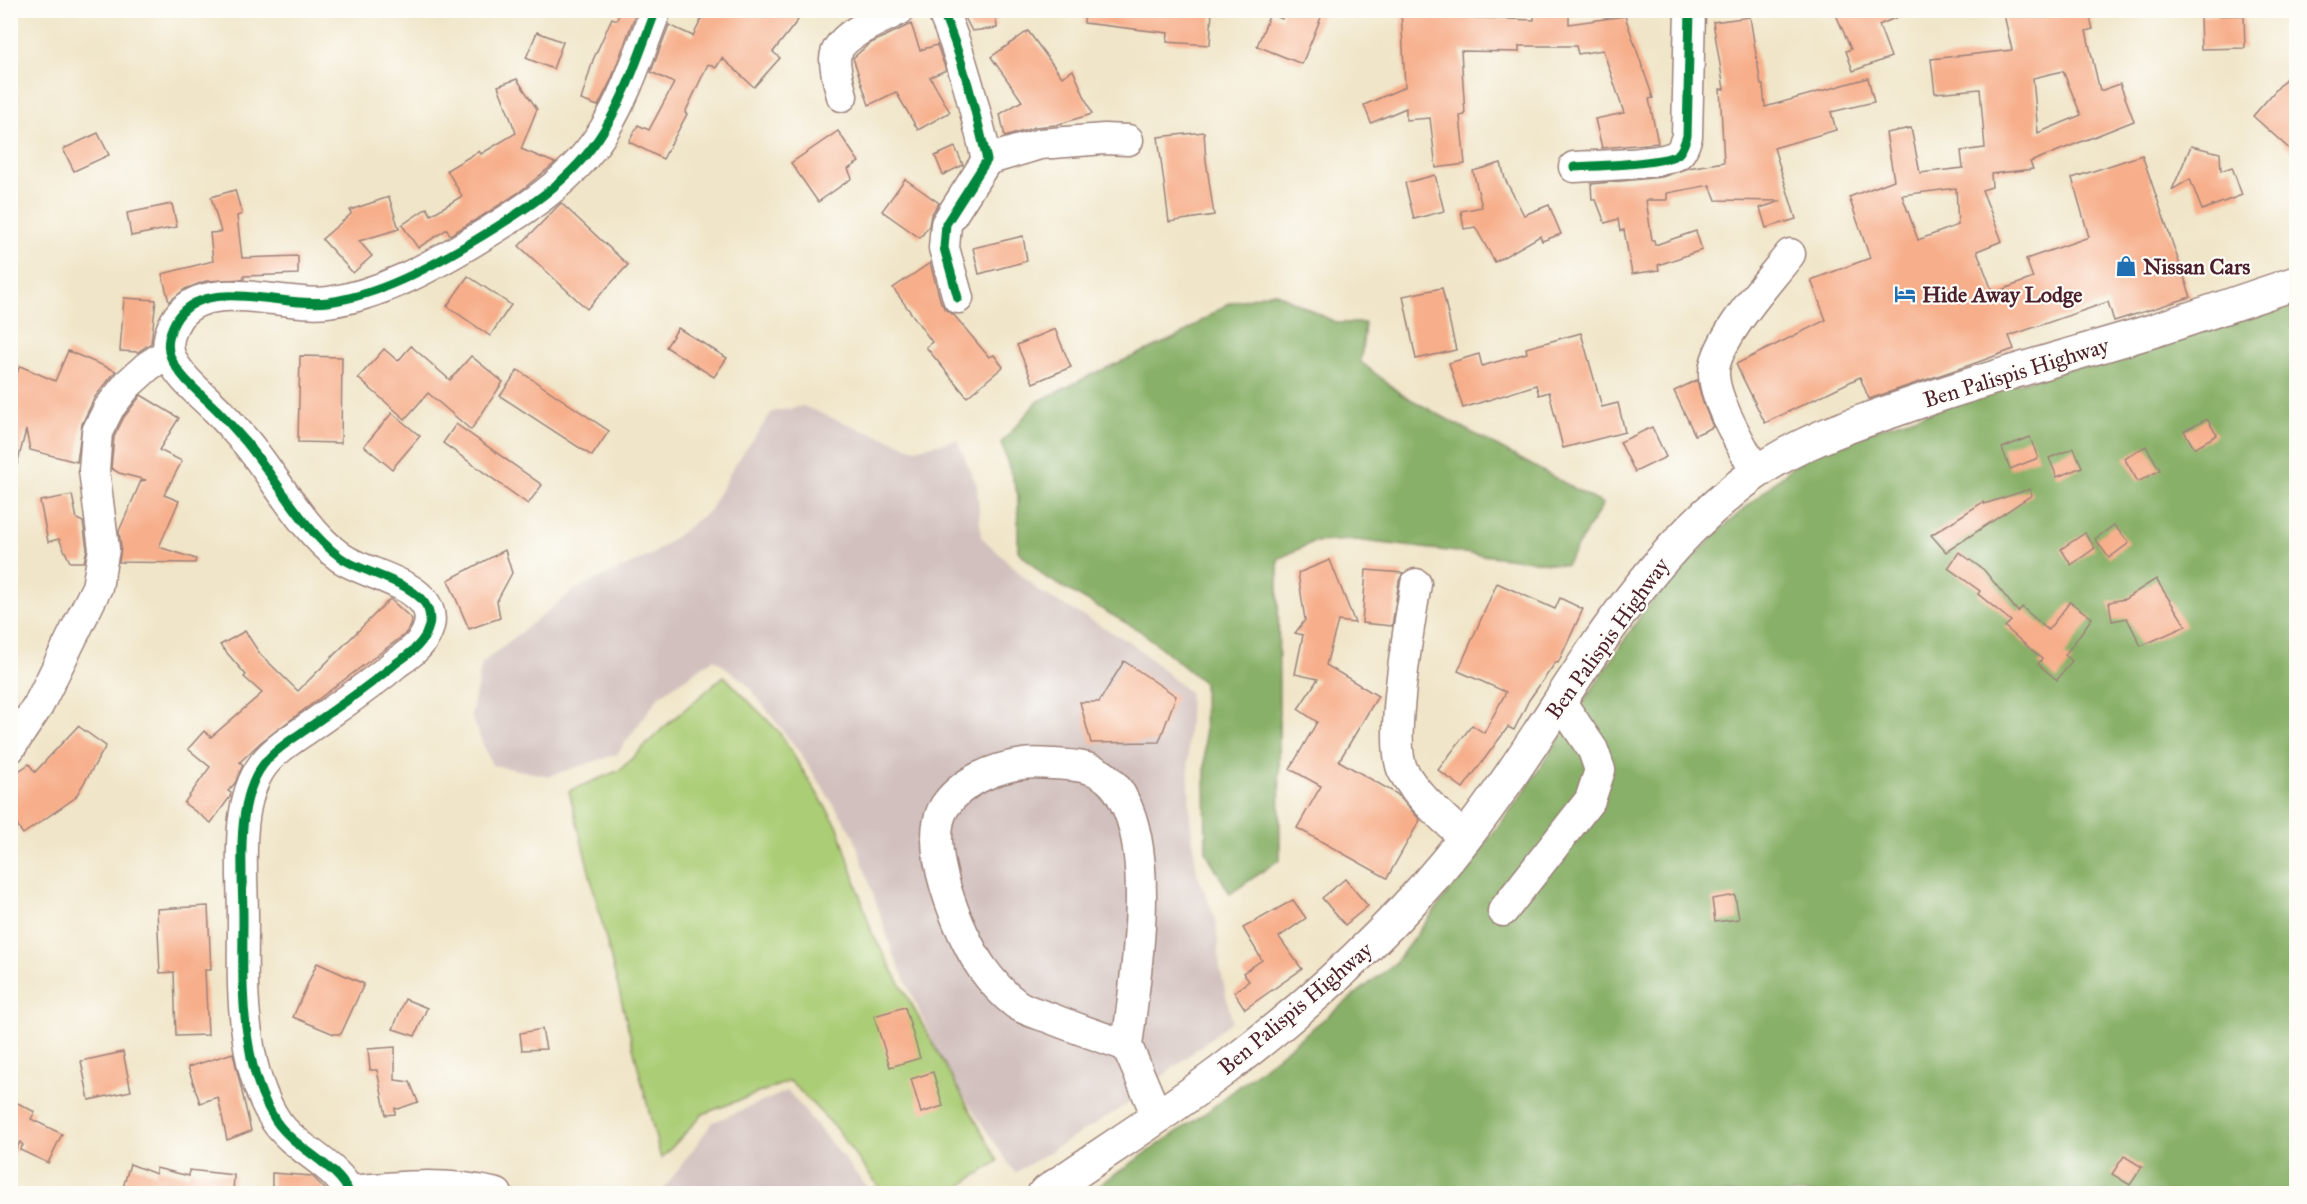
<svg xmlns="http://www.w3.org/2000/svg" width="2307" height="1204" font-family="'IM FELL Great Primer',serif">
  <rect width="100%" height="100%" fill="#fdfcf7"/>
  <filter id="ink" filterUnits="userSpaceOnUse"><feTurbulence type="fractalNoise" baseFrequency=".0167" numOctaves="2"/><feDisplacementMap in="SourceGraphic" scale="12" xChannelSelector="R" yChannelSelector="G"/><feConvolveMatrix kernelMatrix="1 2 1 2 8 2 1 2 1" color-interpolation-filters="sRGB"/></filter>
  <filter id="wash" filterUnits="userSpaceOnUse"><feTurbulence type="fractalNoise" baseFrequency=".008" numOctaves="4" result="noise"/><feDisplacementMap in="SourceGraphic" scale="24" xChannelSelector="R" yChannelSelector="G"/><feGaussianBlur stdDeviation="1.35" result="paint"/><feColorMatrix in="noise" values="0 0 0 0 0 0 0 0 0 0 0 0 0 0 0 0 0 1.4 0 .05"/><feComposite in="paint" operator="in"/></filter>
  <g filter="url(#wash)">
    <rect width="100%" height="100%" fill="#f0e5c8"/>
    <g fill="#d1c0bd">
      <path d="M803 406 857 428 915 449 957 440 977 486 981 537 1039 591 1133 644 1190 693 1188 745 1190 819 1197 873 1216 921 1220 968 1232 1021 1129 1103 1015 1173 947 1072 893 953 853 834 798 750 745 682 714 659 659 696 617 754 549 776 492 765 471 716 482 663 576 589 653 554 709 511 733 468 772 412Z"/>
      <path d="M788 1091 872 1193H661L713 1122Z"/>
    </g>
    <path fill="#abcd76" stroke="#7a7650" stroke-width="1.5" d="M724 676 779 732 838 827 872 933 998 1161 950 1193H883L834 1126 790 1081 703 1114 661 1159 569 791 620 770 664 727Z"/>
    <g fill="#88b067" stroke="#696849" stroke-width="1.5">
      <path d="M1274 292 1337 323H1365L1361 362 1401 394 1603 504 1566 565 1355 540 1313 542 1278 559 1280 859 1230 894 1206 852 1204 683 1142 632 1045 577 1018 551V495L1001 443 1037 402 1093 374 1179 336 1227 304Z"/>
      <path d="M2296 294V1193L1086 1194 1208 1111 1395 963 1522 795 1643 612 1720 530 1792 467 1828 445Z"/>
    </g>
    <g id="blocks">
      <g fill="#f7af8b" fill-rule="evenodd">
        <path d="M620 10H637L611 80 598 106 581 100 593 60 612 18 617 20Z"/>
        <path d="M706 10H786L798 20 773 52 780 58 754 87 722 58 716 68 708 64 685 113 687 114 663 159 629 142 638 125 649 130 674 83 651 72 669 25 693 36Z"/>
        <path d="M961 10H995L997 28 972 31Z"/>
        <path d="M1085 10H1212L1210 45 1167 42 1168 33 1084 23Z"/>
        <path d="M1283 10H1324L1302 64 1257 46 1270 14 1282 19Z"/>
        <path d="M1401 10H1459L1460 17 1534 20V11H1569V24L1625 16 1653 98 1649 99 1658 143 1602 148 1595 119 1624 113 1603 50 1578 54 1576 46H1519V52L1461 51 1465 115 1460 116 1465 164 1436 168 1430 118 1406 120V108L1371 123 1364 105 1405 87Z"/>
        <path d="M1834 10H1913L1879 25 1891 57 1853 71 1846 51 1851 49Z"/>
        <path d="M2003 10H2088L2093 29 2086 31 2100 91 2120 84 2134 121 2030 162 2033 169 1991 174 1992 187 1982 190 2002 241 1977 251 1993 293 2033 278 2026 259 2089 237 2072 178 2142 155 2191 297 2114 321 2108 302 2009 336 2014 349 1970 365 1869 399 1860 377 1765 423 1736 364 1826 320 1811 280 1870 258 1849 197 1894 180 1886 133 1911 128 1920 173 1963 168 1961 151 1985 148 1980 89 1935 93 1931 59 2012 50ZM2063 71 2081 115 2038 133 2033 78ZM1956 188 1958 225 1918 240 1902 195Z"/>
        <path d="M2244 15 2245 48 2201 49 2200 16Z"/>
        <path d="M1750 17 1761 85H1763L1765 107 1868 78 1874 102 1831 112 1836 130 1774 148 1796 219 1766 228 1760 208 1781 201 1716 200 1710 185 1667 193V200H1646L1652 240H1654L1655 245 1696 231 1702 250 1658 265 1659 270 1632 274 1624 230 1620 231 1618 219 1605 223 1596 200H1592L1591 184 1662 177 1688 168 1724 162 1720 89H1724L1713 22Z"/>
        <path d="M911 24 920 50 937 45 946 70 930 77 950 112 918 130 896 92 869 105 853 58 869 44Z"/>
        <path d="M1028 31 1062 77 1073 70 1092 114 1056 125 1035 127 1005 137 1000 114 1022 101 991 57Z"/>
        <path d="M537 32 563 42 553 69 526 58Z"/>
        <path d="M2296 67V155L2253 116Z"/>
        <path d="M517 79 537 109 521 149 555 163 518 193 482 216 450 235 447 229 418 248 402 225 427 208 431 215 462 196 447 170 479 151 481 154 516 133 498 86Z"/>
        <path d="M838 131 859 162 848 169 852 178 818 202 791 163Z"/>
        <path d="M1204 132 1206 160 1214 215 1169 222 1158 137Z"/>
        <path d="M98 133 109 155 74 171 63 149Z"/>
        <path d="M2191 146 2220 153 2221 171 2232 167 2242 195 2202 210 2190 179 2172 190Z"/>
        <path d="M955 147 963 165 943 175 935 156Z"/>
        <path d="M1501 163 1505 179 1524 215 1549 205 1561 234 1542 241 1540 236 1495 262 1475 227 1464 229 1461 211 1482 207 1473 171Z"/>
        <path d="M1435 175 1444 211 1414 219 1405 183Z"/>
        <path d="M905 179 939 203 931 215 929 226 920 238 882 211Z"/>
        <path d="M235 190 242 214 237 216 242 258 298 256V274L244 276V279L206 281 185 289 169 302 162 274 213 261 210 233 221 232 211 197Z"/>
        <path d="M389 197 399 229 359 241 372 256 353 273 322 239 351 214 350 210Z"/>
        <path d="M561 203 628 265 587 309 519 246Z"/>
        <path d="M172 204 177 227 131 236 127 213Z"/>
        <path d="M1023 236 1027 261 979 274 973 248Z"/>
        <path d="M930 263 941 303 946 310 954 315 989 357 994 355 1003 367 967 397 926 347 932 342 893 288Z"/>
        <path d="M468 276 511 305 490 336 447 306Z"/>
        <path d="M1442 288 1456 350 1416 359 1403 296Z"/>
        <path d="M124 298 156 300 151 343 138 352 120 351Z"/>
        <path d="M678 328 727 358 714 377 666 347Z"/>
        <path d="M1055 329 1071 367 1033 383 1017 345Z"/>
        <path d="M1581 333 1602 407 1618 403 1625 432 1563 448 1549 392 1539 395 1536 385 1463 408 1449 363 1479 354 1482 366 1527 353 1526 348Z"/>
        <path d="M411 346 450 380 471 356 503 382 471 430 428 393 405 419 358 378 384 349 398 361Z"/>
        <path d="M68 351 116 371 95 397 82 424 77 462 30 450 26 430 17 465 10 464V389L20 366 55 381Z"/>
        <path d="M300 356 342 357 341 443 298 442Z"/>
        <path d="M518 370 609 431 592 456 500 396Z"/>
        <path d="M1697 380 1703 403 1713 427 1695 435 1674 391Z"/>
        <path d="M141 395 179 418 159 450 182 461 164 495 179 501 159 547 196 559 195 563 119 562 121 547 119 531 141 481 146 480 119 473 111 468 114 437 124 417Z"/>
        <path d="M392 413 420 436 392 469 364 446Z"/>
        <path d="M2207 419 2217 435 2194 448 2184 431Z"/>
        <path d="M456 424 542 485 528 504 443 443Z"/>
        <path d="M1652 427 1666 457 1635 472 1620 442Z"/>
        <path d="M2030 437 2038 458 2010 469 2002 448Z"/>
        <path d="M2146 446 2160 470 2138 482 2124 458Z"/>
        <path d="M2074 448 2082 467 2057 477 2049 458Z"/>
        <path d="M2030 489 2032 495 1946 552 1931 535 1983 502 1984 504Z"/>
        <path d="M72 495 77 519 83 522 87 549 84 562H70L59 539 48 542 40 501Z"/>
        <path d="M2114 525 2129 543 2109 558 2095 539Z"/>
        <path d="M2085 533 2095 548 2071 565 2061 549Z"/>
        <path d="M505 550 512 573 497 601 500 618 469 629 448 580Z"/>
        <path d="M1959 552 1984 570 2018 612 2022 607 2048 630 2070 602 2092 618 2065 655 2072 661 2057 680 2038 664 2042 659 2005 627 2011 621 1978 594 1980 591 1948 568Z"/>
        <path d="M1330 560 1355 623 1338 621 1326 665 1378 696 1339 761 1397 794 1420 820 1387 878 1297 828 1321 786 1290 769 1317 722 1298 709 1318 679 1295 674 1303 635 1295 633 1305 620 1298 573Z"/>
        <path d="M1366 570 1403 573 1399 581 1392 626 1362 623Z"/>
        <path d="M2156 579 2186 626 2141 646 2127 618 2112 621 2109 602 2125 599Z"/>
        <path d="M1497 583 1555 609 1560 598 1583 609 1558 663 1556 662 1529 700 1514 730 1508 727 1463 788 1438 770 1472 725 1484 733 1506 692 1458 671Z"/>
        <path d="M390 599 412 619 411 626 404 635 261 742 240 762 243 765 235 783 228 791 231 793 230 797 211 823 184 803 210 767 188 749 204 731 211 737 262 693 244 677 246 675 220 645 245 631 260 654 298 691Z"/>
        <path d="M1124 661 1176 696 1159 742 1091 743 1080 702H1099Z"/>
        <path d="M78 726 106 746 75 798 23 834 10 816V777L29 764 35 772Z"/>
        <path d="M1345 879 1368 906 1345 925 1322 898Z"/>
        <path d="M1735 895 1739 919 1715 922 1712 899Z"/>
        <path d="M1293 900 1306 918 1279 937 1302 969 1245 1009 1234 992 1249 981 1243 973 1262 960 1243 928Z"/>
        <path d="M208 906 211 970H205L208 1035 176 1036 174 972 160 973 157 909Z"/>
        <path d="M317 963 364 984 341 1034H334L293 1017Z"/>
        <path d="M405 999 427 1008 415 1036 393 1029Z"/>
        <path d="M905 1007 920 1058 890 1067 874 1016Z"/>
        <path d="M542 1029 546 1049 522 1050 520 1033Z"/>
        <path d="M395 1047V1080L410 1082 418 1102 398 1109 395 1108V1114L386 1115 377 1070H370L368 1049Z"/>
        <path d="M123 1052 131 1091 89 1100 81 1061Z"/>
        <path d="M233 1053 251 1131 227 1140 218 1097 200 1103 188 1067Z"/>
        <path d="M933 1072 943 1106 921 1113 911 1079Z"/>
        <path d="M10 1099 35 1112 31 1119 62 1134 48 1163 20 1150 23 1145 20 1142 10 1160Z"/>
        <path d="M2124 1156 2142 1167 2130 1185 2112 1174Z"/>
        <path d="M130 1164 156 1174V1168L189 1176V1170L234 1175 233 1194H121Z"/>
        <path d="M272 1173 312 1176 330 1194H272Z"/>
      </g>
    </g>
  </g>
  <g filter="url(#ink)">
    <use href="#blocks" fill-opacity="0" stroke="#9d827a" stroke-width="1.5"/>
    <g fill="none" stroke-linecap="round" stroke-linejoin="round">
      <defs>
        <g id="minor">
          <path d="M942 10C963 58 975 110 987 160L946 224 944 248 958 298"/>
          <path d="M842 96C839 84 835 71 835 59 836 35 880 20 899 10"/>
          <path d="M987 160 1040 144 1104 139 1128 140"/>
          <path d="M1574 167C1593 166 1666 164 1678 154 1683 150 1685 142 1687 136L1690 10"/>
          <path d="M1756 473C1743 447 1715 402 1714 375 1712 343 1770 280 1790 254"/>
          <path d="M1416 584C1410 621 1388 742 1403 771 1418 798 1444 818 1465 838"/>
          <path d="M10 748 38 706 97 587 104 549 94 470 97 432 109 408 128 384 148 366 168 353"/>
          <path d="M1503 911 1590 800 1600 770 1593 750 1560 701"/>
          <path d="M1127 1046C1135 980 1156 858 1123 799 1117 786 1104 773 1090 769 1079 765 1066 765 1054 764 1044 764 1033 762 1023 764 994 768 962 781 945 806 920 842 960 936 982 968 992 982 1003 994 1016 1004 1026 1011 1039 1014 1050 1018 1075 1028 1101 1037 1127 1046L1157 1116"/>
          <path d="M350 1191C400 1186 448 1182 497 1194"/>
          <path d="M350 1194C337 1164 296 1150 276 1121 261 1098 252 1068 248 1040 241 999 243 959 243 918 243 872 234 804 263 765 275 749 294 738 311 726 339 706 368 687 395 664 406 656 420 647 426 634 430 626 431 617 428 609 416 581 363 574 340 557 302 529 276 478 246 442 236 431 227 420 217 410 201 394 180 378 171 358 165 345 170 329 178 317 208 276 285 308 328 302 380 295 428 268 472 242 522 212 573 181 604 130 627 93 640 51 656 10"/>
        </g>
        <path id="major" d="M1044 1194C1103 1153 1165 1114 1222 1071 1312 1003 1396 927 1465 838 1560 717 1625 568 1753 475 1802 439 1864 421 1921 401 1997 375 2075 354 2152 331 2200 316 2248 299 2296 283"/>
      </defs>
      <use href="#minor" stroke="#9d827a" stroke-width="33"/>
      <use href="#major" stroke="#9d827a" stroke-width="36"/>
      <use href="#minor" stroke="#fff" stroke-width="30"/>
      <use href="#major" stroke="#fff" stroke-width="33"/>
      <defs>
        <g id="cycleway">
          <path d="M942 10C963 58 975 110 987 160L946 224 944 248 958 298"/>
          <path d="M1574 167C1593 166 1666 164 1678 154 1683 150 1685 142 1687 136L1690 10"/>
          <path d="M350 1194C337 1164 296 1150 276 1121 261 1098 252 1068 248 1040 241 999 243 959 243 918 243 872 234 804 263 765 275 749 294 738 311 726 339 706 368 687 395 664 406 656 420 647 426 634 430 626 431 617 428 609 416 581 363 574 340 557 302 529 276 478 246 442 236 431 227 420 217 410 201 394 180 378 171 358 165 345 170 329 178 317 208 276 285 308 328 302 380 295 428 268 472 242 522 212 573 181 604 130 627 93 640 51 656 10"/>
        </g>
      </defs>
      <use href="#cycleway" stroke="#fdfcf7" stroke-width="13"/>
      <use href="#cycleway" stroke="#00873e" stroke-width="9"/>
    </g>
  </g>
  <defs>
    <symbol id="shop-bare" viewBox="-9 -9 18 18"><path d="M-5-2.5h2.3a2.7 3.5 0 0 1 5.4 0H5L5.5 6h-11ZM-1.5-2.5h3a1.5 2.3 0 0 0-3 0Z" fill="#1f6fb2" stroke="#fdfcf7" stroke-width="2.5" paint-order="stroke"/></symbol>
    <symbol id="hotel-bare" viewBox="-9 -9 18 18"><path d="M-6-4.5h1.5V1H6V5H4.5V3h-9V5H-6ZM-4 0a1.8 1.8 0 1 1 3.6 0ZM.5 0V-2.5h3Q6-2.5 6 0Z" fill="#1f6fb2" stroke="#fdfcf7" stroke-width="2.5" paint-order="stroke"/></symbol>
  </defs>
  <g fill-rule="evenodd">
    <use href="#shop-bare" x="2111" y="251" width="30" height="30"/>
    <use href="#hotel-bare" x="1890" y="279" width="30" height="30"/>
  </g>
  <g text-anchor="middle" stroke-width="4.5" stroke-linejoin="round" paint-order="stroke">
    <g font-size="22" font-weight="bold" fill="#4a1f2b" stroke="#fdfcf7" text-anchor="start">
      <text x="2143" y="274">Nissan Cars</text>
      <text x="1922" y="302">Hide Away Lodge</text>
    </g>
    <g font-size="22" fill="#4a1f2b" stroke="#fdfcf7">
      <text transform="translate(2016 372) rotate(-17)" y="8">Ben Palispis Highway</text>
      <text transform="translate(1607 638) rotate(-54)" y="8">Ben Palispis Highway</text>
      <text transform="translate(1295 1008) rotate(-40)" y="8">Ben Palispis Highway</text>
    </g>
  </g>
  <rect width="2307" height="1204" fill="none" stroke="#fdfcf7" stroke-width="36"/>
</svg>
